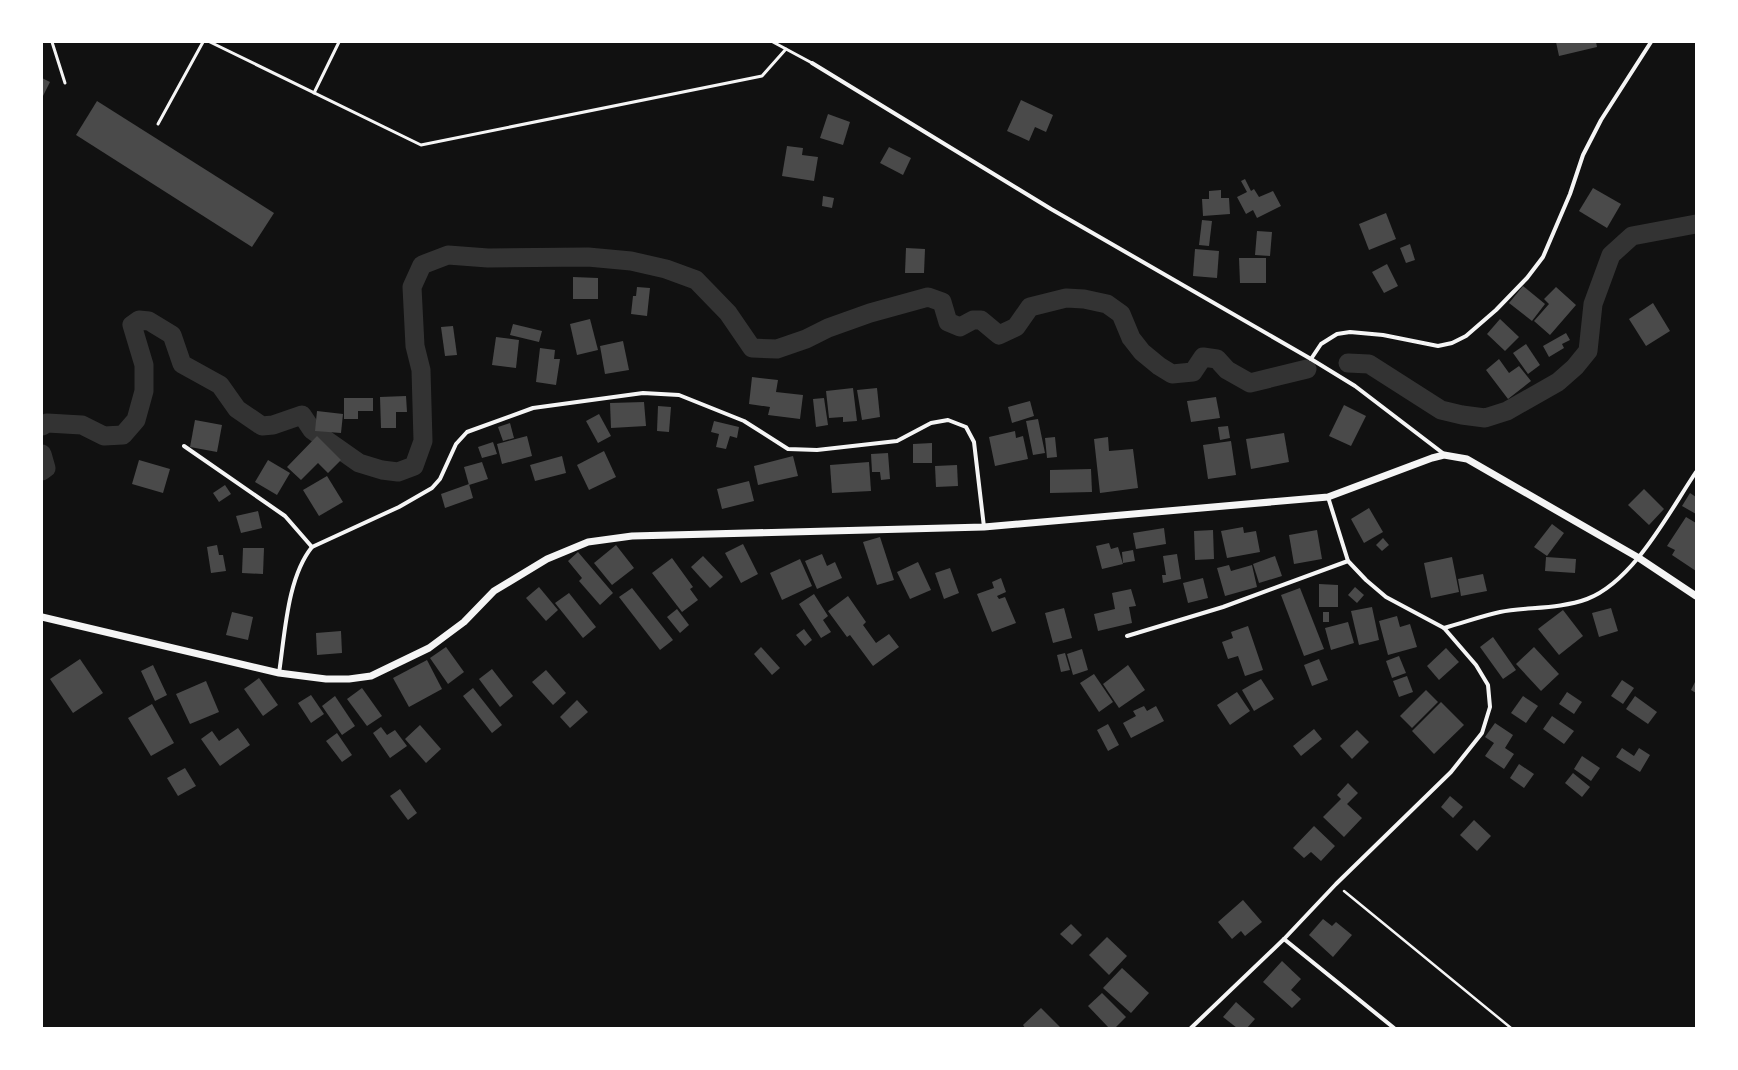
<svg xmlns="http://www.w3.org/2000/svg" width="1738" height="1070" font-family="Quicksand,sans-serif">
  <rect width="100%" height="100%" fill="#111"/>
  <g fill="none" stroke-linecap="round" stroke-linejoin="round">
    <g stroke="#333" stroke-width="19">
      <path d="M1348 363 1369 364 1441 410 1462 415 1485 418 1507 411 1558 382 1575 367 1588 351 1593 304 1611 255 1632 236 1696 224"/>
      <path d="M42 426 47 423 82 425 104 436 123 435 136 420 144 391V365L132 325 139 320 149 321 172 335 182 364 220 385 237 409 262 426 273 425 302 415 312 430 359 463 382 470 398 472 414 466 423 441 421 370 415 346 412 287 422 265 448 255 488 258 588 257 631 261 666 269 696 280 728 313 752 348 777 349 806 339 828 328 870 313 928 297 942 302 948 322 960 327 973 320H981L999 335 1016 327 1030 307 1066 298 1084 299 1107 304 1121 314 1131 338 1142 352 1159 366 1172 374 1193 372 1203 357 1217 359 1227 370 1250 383 1307 369"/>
      <path d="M42 454 46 468 42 471"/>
    </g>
  </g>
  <g fill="#4a4a4a">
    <path d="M1556 42H1596L1597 47 1559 56Z"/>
    <path d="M42 78 50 82 42 98Z"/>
    <path d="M1021 100 1053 115 1046 132 1035 127 1029 141 1007 131Z"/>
    <path d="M97 101 274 213 252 247 76 135Z"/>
    <path d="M828 114 850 122 843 145 820 138Z"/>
    <path d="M787 146 803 148 802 155 818 157 814 181 782 176Z"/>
    <path d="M889 147 911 158 903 175 880 163Z"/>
    <path d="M1245 179 1251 191 1254 189 1259 197 1273 191 1281 206 1257 218 1253 210 1246 214 1237 197 1247 192 1241 181Z"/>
    <path d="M1593 188 1621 204 1607 228 1579 211Z"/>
    <path d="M1221 190V198H1229L1230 214 1203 216 1202 199H1209V191Z"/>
    <path d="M823 196 834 198 832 208 822 206Z"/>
    <path d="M1386 213 1396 239 1369 250 1359 224Z"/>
    <path d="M1202 220 1212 221 1209 246 1199 245Z"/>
    <path d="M1257 231 1272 232 1270 256 1255 255Z"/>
    <path d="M1410 244 1415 260 1406 263 1400 248Z"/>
    <path d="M906 248 925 249 924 273H905Z"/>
    <path d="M1195 249 1219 251 1217 278 1193 276Z"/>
    <path d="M1239 258H1266V283H1240Z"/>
    <path d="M1387 264 1398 286 1384 293 1372 272Z"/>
    <path d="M573 277 598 278V299H573Z"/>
    <path d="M1523 286 1545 304 1532 321 1509 303Z"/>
    <path d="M637 287 650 288 647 316 631 314 633 296H636Z"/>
    <path d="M1556 287 1576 305 1550 335 1534 321 1549 304 1544 299Z"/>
    <path d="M1653 303 1670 331 1646 346 1629 319Z"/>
    <path d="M590 319 598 350 577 355 570 324Z"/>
    <path d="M1500 319 1519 337 1505 351 1487 334Z"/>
    <path d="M513 324 542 331 539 342 510 335Z"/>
    <path d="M453 326 457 355 445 356 441 327Z"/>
    <path d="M1566 333 1570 340 1562 344 1564 348 1549 357 1543 346Z"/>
    <path d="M496 337 519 340 516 368 492 365Z"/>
    <path d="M623 341 629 370 605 374 600 346Z"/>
    <path d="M1526 344 1540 365 1528 374 1513 353Z"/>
    <path d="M540 348 555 350 554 359H560L556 385 536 382Z"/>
    <path d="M1499 359 1509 373 1519 366 1531 381 1508 399 1486 370Z"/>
    <path d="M752 377 778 380 776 392 803 395 800 419 768 415 770 407 749 404Z"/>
    <path d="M853 388 857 421 843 422V417L829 418 826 391Z"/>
    <path d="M877 388 880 417 862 420 857 390Z"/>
    <path d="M406 396 407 412H396V428H381L380 397Z"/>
    <path d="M1216 397 1220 418 1191 422 1187 401Z"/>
    <path d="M344 398H373V411H358V419H344Z"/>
    <path d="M824 398 828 425 816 427 813 399Z"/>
    <path d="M1030 401 1034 416 1012 423 1008 407Z"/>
    <path d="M644 402 646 426 611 428 610 403Z"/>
    <path d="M1344 405 1366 416 1351 446 1329 436Z"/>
    <path d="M658 406 671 407 669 432 657 431Z"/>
    <path d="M317 411 343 414 341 433 315 431Z"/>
    <path d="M599 414 611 436 598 443 586 421Z"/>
    <path d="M1038 419 1045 453 1033 455 1026 421Z"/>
    <path d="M195 420 222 425 217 452 190 447Z"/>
    <path d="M714 421 739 427 737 438 730 436 726 449 716 447 719 434 711 432Z"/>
    <path d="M510 423 514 438 503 441 498 427Z"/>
    <path d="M1228 426 1230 438 1220 440 1218 427Z"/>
    <path d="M1015 431 1016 438 1023 436 1028 459 995 466 989 437Z"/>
    <path d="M1284 433 1289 462 1251 469 1246 439Z"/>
    <path d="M317 436 341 460 328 473 318 463 301 480 287 467Z"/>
    <path d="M527 436 532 456 502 464 497 444Z"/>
    <path d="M1055 437 1057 457 1047 458 1045 438Z"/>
    <path d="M1108 437 1109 451 1133 449 1138 488 1100 493 1094 439Z"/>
    <path d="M1231 441 1236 475 1208 479 1203 445Z"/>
    <path d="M493 442 497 454 482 458 478 447Z"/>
    <path d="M932 443V463H913V444Z"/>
    <path d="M604 451 616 477 589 490 577 465Z"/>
    <path d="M888 453 890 479 881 480 880 472H872L871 454Z"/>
    <path d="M562 456 566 473 535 481 530 465Z"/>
    <path d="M793 456 798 476 758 485 754 466Z"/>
    <path d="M139 460 170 469 163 493 132 484Z"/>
    <path d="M268 460 290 473 277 495 255 482Z"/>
    <path d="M482 462 488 479 469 485 464 467Z"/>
    <path d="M869 462 871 491 832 493 830 465Z"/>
    <path d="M957 465 958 486 936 487 935 466Z"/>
    <path d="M1091 469 1092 492 1050 493V470Z"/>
    <path d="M327 476 343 502 319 516 303 490Z"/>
    <path d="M749 481 754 501 722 509 717 489Z"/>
    <path d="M469 484 473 498 445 508 441 494Z"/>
    <path d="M225 485 231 494 219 502 213 493Z"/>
    <path d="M1644 489 1664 509 1649 525 1628 505Z"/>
    <path d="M1690 493 1696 497V514L1682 506Z"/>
    <path d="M1369 508 1383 532 1364 543 1351 519Z"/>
    <path d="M258 511 262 528 241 533 236 516Z"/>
    <path d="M1686 517 1696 523V571L1672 555 1675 550 1667 546Z"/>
    <path d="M1552 524 1564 533 1547 556 1534 547Z"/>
    <path d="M1243 527 1244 533 1256 531 1260 552 1227 558 1221 531Z"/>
    <path d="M1164 528 1166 544 1136 549 1133 533Z"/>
    <path d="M1213 530 1214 559 1195 560 1194 531Z"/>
    <path d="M1317 530 1322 559 1294 564 1289 535Z"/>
    <path d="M880 537 894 580 877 585 863 542Z"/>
    <path d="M1383 538 1389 545 1382 551 1376 545Z"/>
    <path d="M1109 543 1111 549 1118 547 1123 564 1102 569 1096 546Z"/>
    <path d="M743 544 758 574 741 583 725 553Z"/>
    <path d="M217 545 219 555H223L226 571 211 573 207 547Z"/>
    <path d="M616 545 634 568 612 585 594 563Z"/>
    <path d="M243 548H264L263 574 242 573Z"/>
    <path d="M1133 550 1135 561 1123 563 1122 552Z"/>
    <path d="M578 552 613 593 600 605 579 581 582 578 568 561Z"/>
    <path d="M822 554 827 566 835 562 842 578 817 589 805 561Z"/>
    <path d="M1177 554 1181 579 1163 583 1162 575H1166L1163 556Z"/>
    <path d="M703 556 723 577 710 588 691 567Z"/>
    <path d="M1275 556 1282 576 1259 583 1253 564Z"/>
    <path d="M1452 557 1459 592 1431 598 1424 563Z"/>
    <path d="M1546 557 1576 559 1575 573 1545 571Z"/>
    <path d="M672 558 693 587 690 589 698 600 682 612 652 573Z"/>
    <path d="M800 559 812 586 782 600 770 573Z"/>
    <path d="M918 562 931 590 910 599 897 572Z"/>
    <path d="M1229 565 1231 571 1252 565 1257 587 1225 596 1217 568Z"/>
    <path d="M950 568 959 593 944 599 935 573Z"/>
    <path d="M1483 574 1487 591 1461 596 1458 579Z"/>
    <path d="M1001 578 1006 592 997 596 999 599 1005 597 1016 623 992 632 977 594 994 588 992 582Z"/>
    <path d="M1203 578 1208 598 1188 603 1183 583Z"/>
    <path d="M1319 584 1338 585V607H1319Z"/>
    <path d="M539 587 558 610 546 621 526 598Z"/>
    <path d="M1355 587 1364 595 1357 603 1348 595Z"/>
    <path d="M632 588 673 640 660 650 619 597Z"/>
    <path d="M1300 588 1324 649 1304 656 1281 595Z"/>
    <path d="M1131 589 1136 606 1129 607 1132 623 1098 631 1094 614 1115 609 1112 593Z"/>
    <path d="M569 593 596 627 583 638 555 603Z"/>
    <path d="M814 594 828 616 823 620 831 632 821 638 799 604Z"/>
    <path d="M848 596 866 622 863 625 876 643 889 634 899 647 873 666 850 635 847 637 828 611Z"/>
    <path d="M1372 607 1379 640 1359 645 1351 611Z"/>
    <path d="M1064 608 1072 638 1053 643 1045 613Z"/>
    <path d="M1611 608 1618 631 1599 637 1592 613Z"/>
    <path d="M677 609 689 625 680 633 667 617Z"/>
    <path d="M1563 610 1583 636 1559 655 1538 629Z"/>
    <path d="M232 612 253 617 248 640 226 635Z"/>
    <rect x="1323" y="612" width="6" height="10"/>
    <path d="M1397 616 1400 627 1410 624 1417 647 1388 655 1379 621Z"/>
    <path d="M1348 622 1354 643 1331 650 1325 628Z"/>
    <path d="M1248 626 1263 670 1245 676 1238 656 1228 659 1222 642 1233 638 1231 632Z"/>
    <path d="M804 629 812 640 805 646 796 635Z"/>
    <path d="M341 631 342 653 317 655 316 633Z"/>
    <path d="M1493 637 1516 670 1503 679 1480 647Z"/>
    <path d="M446 647 464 672 448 684 430 658Z"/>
    <path d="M761 647 780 668 772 675 754 654Z"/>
    <path d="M1534 647 1559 674 1541 691 1516 664Z"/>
    <path d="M1446 648 1459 662 1439 680 1427 666Z"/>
    <path d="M1082 649 1088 670 1073 675 1067 654Z"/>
    <path d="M1065 653 1070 670 1061 672 1057 655Z"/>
    <path d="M1399 656 1406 673 1392 678 1386 661Z"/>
    <path d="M80 659 103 693 73 713 50 679Z"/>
    <path d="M1319 659 1328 680 1312 686 1304 665Z"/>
    <path d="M427 660 442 689 409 707 393 678Z"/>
    <path d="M153 665 167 695 155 701 141 671Z"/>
    <path d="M1128 665 1145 690 1119 708 1103 684Z"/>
    <path d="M492 669 513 696 500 707 479 679Z"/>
    <path d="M546 670 566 693 553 705 532 682Z"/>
    <path d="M1094 674 1113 702 1099 712 1080 683Z"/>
    <path d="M1407 676 1413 692 1399 697 1393 681Z"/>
    <path d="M259 678 278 705 263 716 244 689Z"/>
    <path d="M1261 679 1274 699 1254 711 1242 690Z"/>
    <path d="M1622 680 1634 688 1623 704 1611 696Z"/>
    <path d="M1696 680V693L1691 690Z"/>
    <path d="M206 681 219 712 190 724 176 694Z"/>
    <path d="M362 688 382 716 367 726 347 699Z"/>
    <path d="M473 688 502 725 492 733 463 696Z"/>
    <path d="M1426 690 1438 702 1412 728 1400 716Z"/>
    <path d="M1237 692 1250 711 1230 725 1217 705Z"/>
    <path d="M1567 692 1582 702 1574 714 1559 704Z"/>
    <path d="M311 695 324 714 311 723 298 703Z"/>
    <path d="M335 696 355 726 342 735 322 706Z"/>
    <path d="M1523 696 1538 706 1526 723 1511 713Z"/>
    <path d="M1635 696 1657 712 1648 724 1626 709Z"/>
    <path d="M577 700 588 712 570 728 560 717Z"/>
    <path d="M1441 702 1464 725 1434 754 1412 731Z"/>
    <path d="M152 704 174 743 151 756 128 718Z"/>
    <path d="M1144 706 1147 711 1156 706 1164 721 1131 738 1123 723 1136 716 1133 711Z"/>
    <path d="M1552 716 1574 731 1564 744 1543 729Z"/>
    <path d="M1495 723 1513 735 1505 748 1514 754 1504 769 1485 756 1494 743 1485 737Z"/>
    <path d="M1108 724 1119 745 1108 751 1097 730Z"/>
    <path d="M420 725 441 749 426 763 405 739Z"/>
    <path d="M381 727 387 735 395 730 407 746 390 758 373 733Z"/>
    <path d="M238 728 250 745 220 766 201 739 212 731 219 741Z"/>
    <path d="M1314 729 1322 739 1301 756 1293 746Z"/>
    <path d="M1357 730 1369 742 1352 759 1340 746Z"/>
    <path d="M337 733 352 755 342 762 326 741Z"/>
    <path d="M1622 748 1634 756 1639 748 1650 755 1640 772 1616 757Z"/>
    <path d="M1582 756 1600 768 1591 781 1574 769Z"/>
    <path d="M1519 764 1534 774 1524 788 1510 778Z"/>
    <path d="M185 768 196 786 178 796 167 778Z"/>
    <path d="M1573 773 1590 787 1582 797 1565 783Z"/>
    <path d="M1348 783 1358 793 1347 804 1362 818 1344 837 1323 817 1341 799 1337 795Z"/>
    <path d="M400 789 417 813 408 820 390 796Z"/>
    <path d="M1450 796 1463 807 1453 818 1441 807Z"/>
    <path d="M1474 820 1491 836 1477 851 1460 835Z"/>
    <path d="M1314 826 1335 846 1321 861 1311 852 1304 858 1293 848Z"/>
    <path d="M1243 900 1262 922 1245 936 1241 931 1232 939 1218 922Z"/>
    <path d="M1323 919 1332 926 1336 922 1352 935 1333 957 1309 935Z"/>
    <path d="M1071 924 1082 935 1072 945 1060 934Z"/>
    <path d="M1107 937 1127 956 1109 975 1089 955Z"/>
    <path d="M1282 961 1301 979 1291 990 1301 999 1292 1008 1263 982Z"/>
    <path d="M1122 968 1149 993 1131 1013 1103 988Z"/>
    <path d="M1102 993 1126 1017 1115 1028H1109L1088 1006Z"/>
    <path d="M1236 1002 1255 1019 1247 1028H1237L1223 1017Z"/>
    <path d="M1041 1008 1061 1028H1025L1023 1025Z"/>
  </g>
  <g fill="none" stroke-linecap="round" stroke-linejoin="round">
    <path stroke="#f5f5f5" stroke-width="2.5" d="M1344 891 1511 1028"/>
    <g stroke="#f5f5f5" stroke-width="3">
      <path d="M52 42 65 83"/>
      <path d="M210 42 421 145 762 76 786 49"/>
      <path d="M773 42 812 63"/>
      <path d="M314 93 339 42"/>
      <path d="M158 124 203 42"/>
    </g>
    <g stroke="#f5f5f5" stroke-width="4">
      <path d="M812 63 1051 209 1311 359 1355 386 1444 454"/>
      <path d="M1311 359 1321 344 1337 334 1350 332 1383 335 1438 346 1452 343 1466 336 1496 310 1527 278 1543 257 1570 194 1583 155 1601 120 1651 42"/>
      <path d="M184 446 285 516 312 547"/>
      <path d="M1444 628C1463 623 1481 616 1500 612 1527 607 1560 609 1587 599 1634 581 1669 512 1696 472"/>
      <path d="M1127 636 1223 607 1348 561"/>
      <path d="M279 673C285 634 287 578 312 547L399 507 432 488 440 479 456 444 467 432 533 408 643 393 679 395 744 421 788 449 817 450 897 441 931 423 948 420 966 427 974 442 984 527"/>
      <path d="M1284 939 1394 1028"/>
      <path d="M1191 1028 1284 939 1336 884 1451 772 1482 733 1490 707 1488 685 1476 665 1444 628 1386 597 1366 580 1348 561 1328 497"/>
    </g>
    <path stroke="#f5f5f5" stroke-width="7" d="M42 617 279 673 326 679H349L371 676 429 648 464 622 494 591 547 559 588 542 632 536 984 527 1328 497 1432 458 1444 455 1467 459 1639 558 1696 596"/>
  </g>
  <rect width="1738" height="1070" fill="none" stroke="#ffffff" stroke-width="86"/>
</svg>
